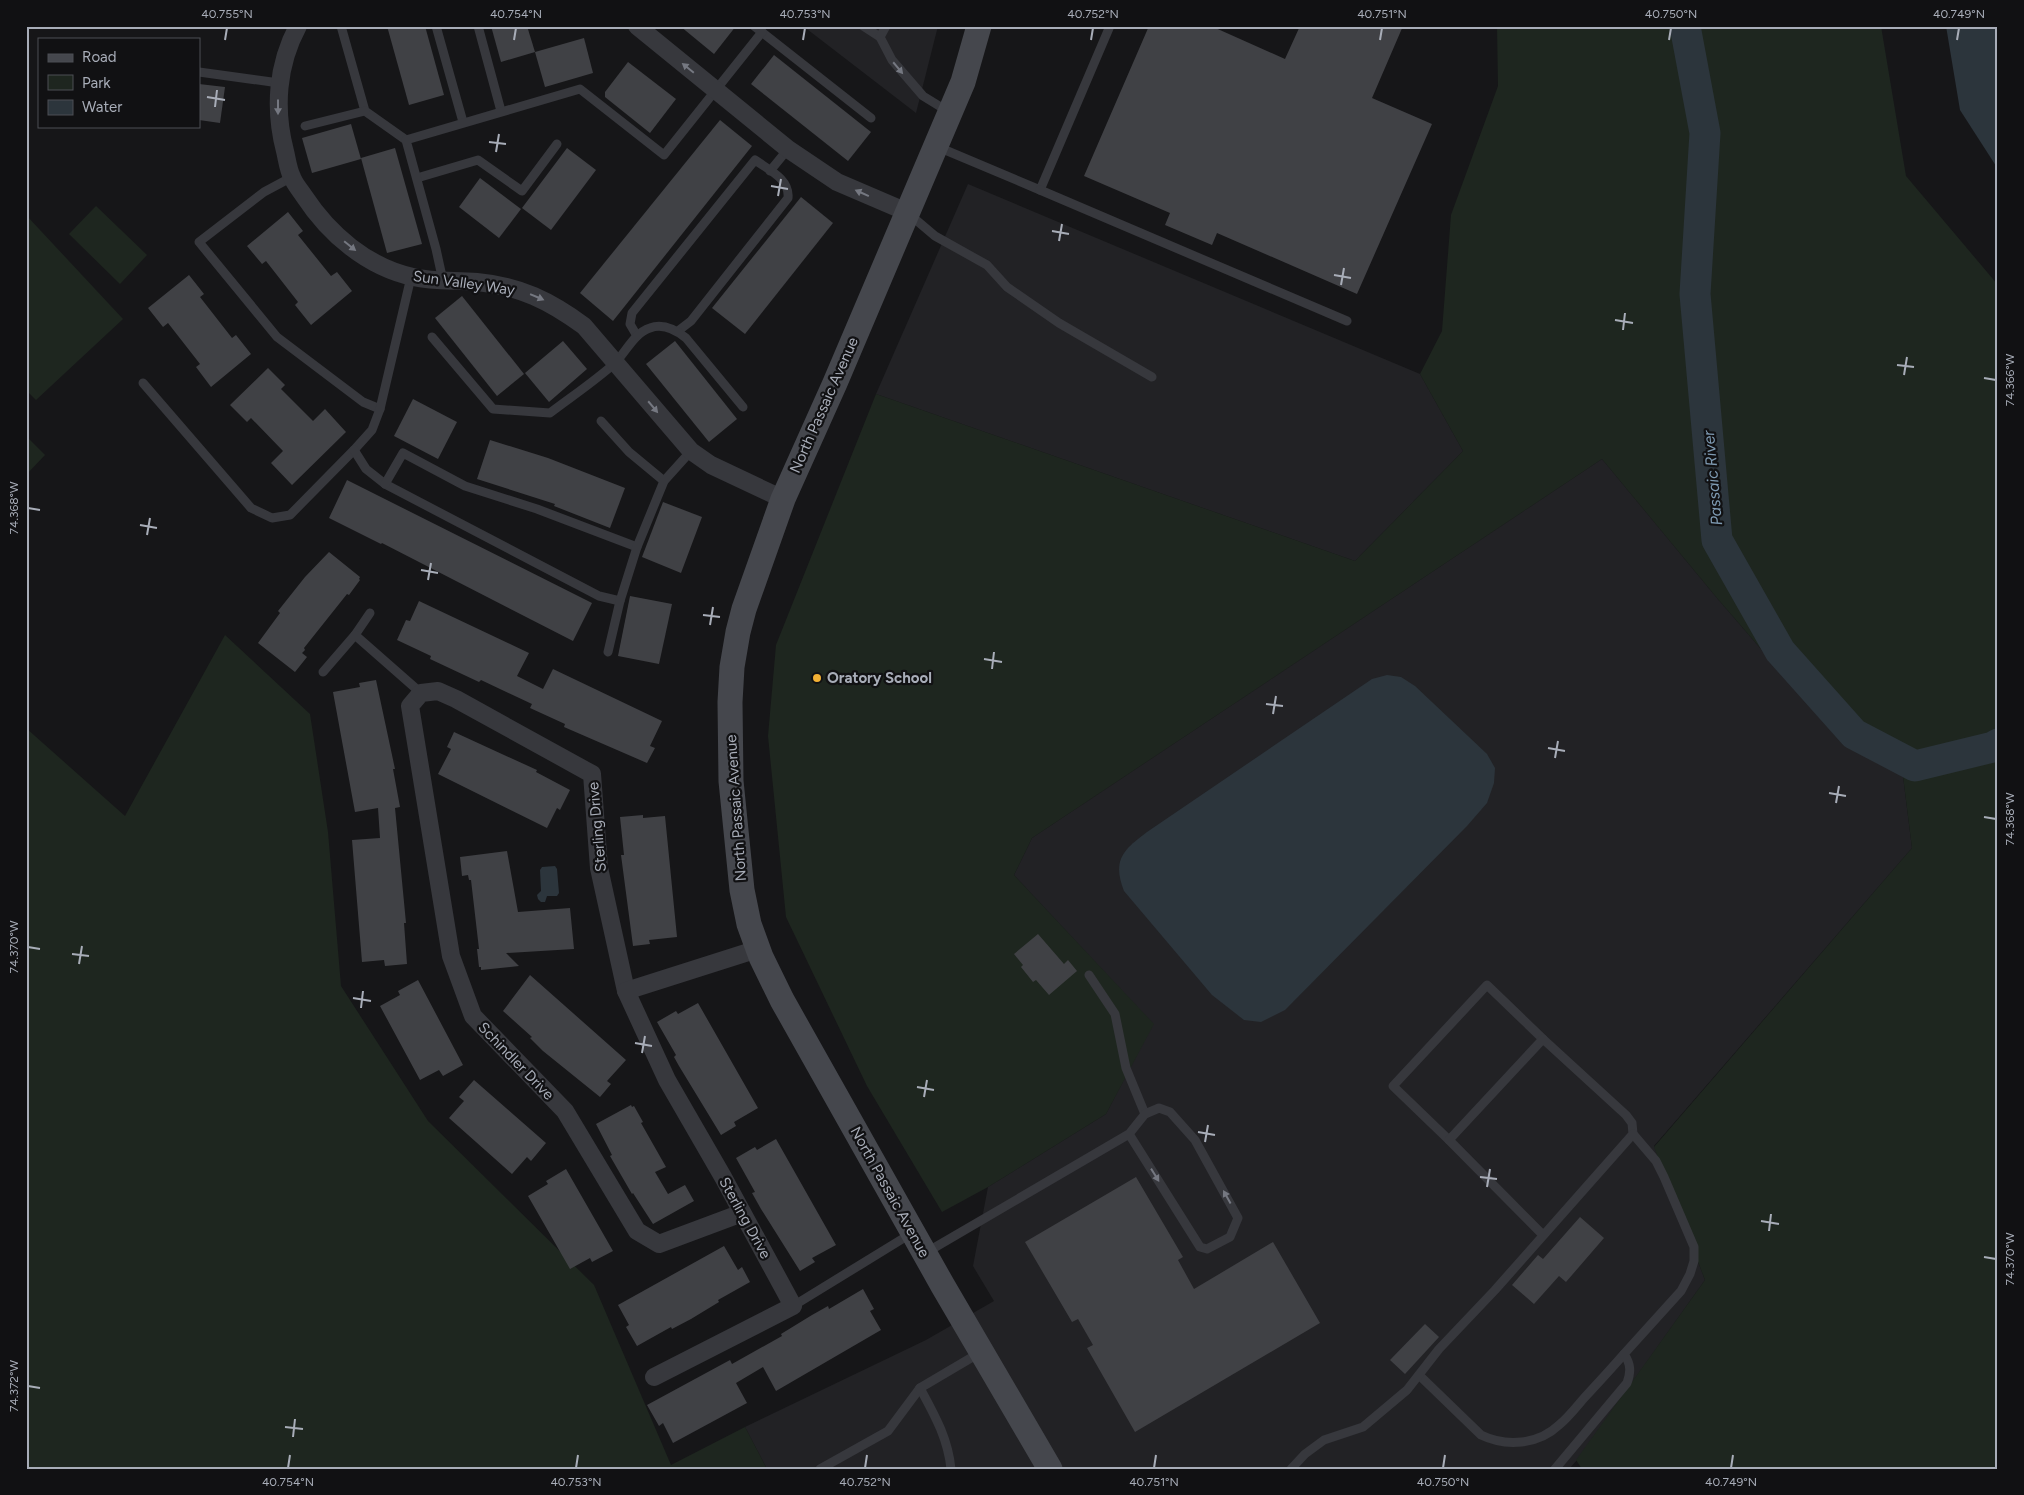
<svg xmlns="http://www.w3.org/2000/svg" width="2024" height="1495" font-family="Figtree,sans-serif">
  <rect width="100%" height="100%" fill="#161618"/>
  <g fill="#222225">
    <path d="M803 26H938L916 113Z"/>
    <path d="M968 184 1420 374 1463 451 1355 561 876 394Z"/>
    <path d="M1602 459 1717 598 1838 738 1903 776 1912 848 1654 1146 1705 1280 1577 1460 1569 1469H767L745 1427 926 1340 994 1301 973 1266 988 1187 1106 1114 1153 1024 1014 875 1032 838Z"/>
  </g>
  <g fill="#1e261f">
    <path d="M1497 26H1881L1906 176 1998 285V1469H1582L1576 1460 1705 1280 1654 1147 1912 848 1903 776 1838 738 1717 598 1602 459 1032 838 1014 875 1154 1024 1106 1114 988 1187 942 1212 867 1086 786 917 768 736 776 645 876 394 1355 561 1463 451 1420 374 1442 331 1451 215 1498 86Z"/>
    <path d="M96 206 147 255 120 284 69 234Z"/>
    <path d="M26 215 123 319 36 400 26 390Z"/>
    <path d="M26 436 45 455 26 475Z"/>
    <path d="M225 635 310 714 328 832 341 986 428 1121 594 1285 671 1465 745 1427 767 1469H26V728L125 816Z"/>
  </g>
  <g fill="#2c353c">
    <path d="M1946 26H1998V169L1960 110Z"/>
    <path d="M1387 675 1401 677 1415 686 1487 754 1495 768 1494 783 1487 803 1467 826 1285 1010 1261 1022 1244 1020 1212 995 1124 891C1112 860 1123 850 1147 832L1372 679Z"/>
    <path d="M555 866 557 869 559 893 557 896H547L545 902H541L538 899 537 895 541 891 540 870 542 867Z"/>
  </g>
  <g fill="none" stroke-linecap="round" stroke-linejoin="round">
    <path stroke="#2c353c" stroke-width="31" d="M1685 26 1705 133 1695 294 1717 540 1780 651 1854 734 1915 766 1993 747 1998 744"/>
  </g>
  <g fill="#404145">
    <path d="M387 26H425L444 95 409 105Z"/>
    <path d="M491 26H527L535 52 501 62Z"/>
    <path d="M680 26H736L714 54Z"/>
    <path d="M1149 26H1211L1285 59 1300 26H1403L1372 98 1432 124 1357 294 1217 233 1212 245 1165 225 1170 213 1084 176Z"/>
    <path d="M584 38 593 73 545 87 535 52Z"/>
    <path d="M774 55 871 132 848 161 751 84Z"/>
    <path d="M628 62 676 99 650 133 605 97V92Z"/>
    <path d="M199 84 225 87 220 123 199 120Z"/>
    <path d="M720 120 752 146 613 321 580 293Z"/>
    <path d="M351 124 361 159 312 173 302 138Z"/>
    <path d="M395 148 422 244 387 253 361 158Z"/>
    <path d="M567 148 596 170 551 230 522 208Z"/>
    <path d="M480 178 521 209 499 238 459 207Z"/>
    <path d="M801 197 833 223 745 334 712 308Z"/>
    <path d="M288 212 303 231 298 235 331 276 337 272 352 291 311 325 295 305 298 302 266 261 262 264 247 246Z"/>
    <path d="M189 275 204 294 200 297 232 338 236 335 251 354 211 387 196 367 200 364 168 323 163 327 148 308Z"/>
    <path d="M462 296 524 374 497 396 435 318Z"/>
    <path d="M563 341 587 369 549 402 525 373Z"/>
    <path d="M675 341 737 419 709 442 646 364Z"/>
    <path d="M268 368 285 385 281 389 313 421 325 409 346 432 292 485 271 463 283 451 251 418 247 422 230 405Z"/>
    <path d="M413 399 457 422 438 459 394 436Z"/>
    <path d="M490 440 548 458 625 488 610 528 554 506 555 504 477 479Z"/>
    <path d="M347 480 592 603 573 641 382 543 381 544 329 518Z"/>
    <path d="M663 502 702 517 681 573 642 557Z"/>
    <path d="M329 552 360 577 359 579 360 580 349 595 347 594 304 648 305 650 302 653 307 657 295 672 258 643 280 613 278 611 305 577Z"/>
    <path d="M630 596 672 604 659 664 618 656Z"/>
    <path d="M419 601 529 653 517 676 543 689 553 669 662 721 650 746 655 748 647 763 564 727 565 724 530 708 532 704 481 680 479 682 430 659 431 656 397 640 406 620 410 621Z"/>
    <path d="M376 680 395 769H393L400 807 395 808 406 923H404L407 964 385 966 384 960 362 962 352 840 380 838 378 808 355 812 333 692 360 687 359 683Z"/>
    <path d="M454 732 537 770 536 772 570 790 560 810 557 808 547 828 438 774 451 749 447 747Z"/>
    <path d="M643 815V818L665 816 677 937 649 940 650 944 633 946 621 855H624L620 817Z"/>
    <path d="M507 851 518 912 570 908 574 949 506 953 519 966 481 970V967H479L477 949H479L471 880H469L468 875 462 876 460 857Z"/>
    <path d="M1038 934 1064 964 1068 960 1077 971 1049 995 1036 980 1033 982 1021 967 1023 965 1014 954Z"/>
    <path d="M530 975 626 1060 607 1081 611 1084 600 1097 543 1051 530 1038 532 1037 503 1011Z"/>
    <path d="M418 980 463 1065 443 1076 439 1070 420 1080 380 1006 400 995 398 991Z"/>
    <path d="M698 1003 758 1108 734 1122 736 1126 721 1135 679 1066 674 1057 676 1055 657 1022 676 1011 678 1014Z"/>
    <path d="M474 1080 546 1143 531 1161 527 1157 512 1174 449 1118 464 1101 459 1097Z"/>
    <path d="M631 1105 632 1107 634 1106 643 1122 641 1123 666 1167 655 1172 668 1194 685 1185 694 1201 653 1224 633 1193 632 1194 610 1156 612 1155 596 1124Z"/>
    <path d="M776 1139 836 1245 812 1258 815 1262 800 1271 761 1209 752 1193 755 1192 736 1158 755 1147 757 1150Z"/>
    <path d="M566 1169 613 1251 592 1262 590 1258 570 1269 528 1196 548 1184 546 1181Z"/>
    <path d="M1136 1177 1183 1257 1178 1260 1194 1289 1273 1242 1320 1323 1135 1432 1087 1348 1093 1345 1078 1319 1072 1322 1025 1242Z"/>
    <path d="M1580 1217 1604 1238 1566 1282 1559 1276 1534 1304 1512 1285 1538 1255 1543 1259Z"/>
    <path d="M724 1246 738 1270 742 1267 750 1282 718 1300 719 1302 691 1319 672 1329 671 1327 637 1346 626 1327 629 1325 618 1305Z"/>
    <path d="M863 1289 874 1309 870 1311 881 1330 776 1391 763 1367 736 1383 747 1403 673 1443 663 1423 659 1426 647 1405 730 1360 732 1364 782 1336 781 1334 812 1315 828 1306 829 1309Z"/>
    <path d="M1425 1324 1439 1337 1405 1374 1390 1360Z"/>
  </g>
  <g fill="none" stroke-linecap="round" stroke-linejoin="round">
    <g stroke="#37383d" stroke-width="9">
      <path d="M341 26 365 111 406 140"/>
      <path d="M436 26 463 122"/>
      <path d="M478 26 501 111"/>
      <path d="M754 26 871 118"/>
      <path d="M863 26 880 37"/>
      <path d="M886 26 880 37 892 60 923 96 949 112"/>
      <path d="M199 72 279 83"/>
      <path d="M305 126 365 111"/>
      <path d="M938 147 1040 190 1110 26"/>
      <path d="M770 171 788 149"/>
      <path d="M292 177 264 192 199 242 277 337 363 402 380 409"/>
      <path d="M417 178 478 160 522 191 557 144"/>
      <path d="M1040 190 1347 321"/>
      <path d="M909 214 935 236 987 265 1007 287 1059 323 1152 377"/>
      <path d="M443 281 436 249 406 140 580 89 664 155 762 32"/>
      <path d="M637 336 630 324 632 313 755 160C769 170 790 179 788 198L691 321 678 331"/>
      <path d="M432 337 493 409 550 413C571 397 595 381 615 363 626 352 634 333 650 328 663 323 676 330 686 338L743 407"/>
      <path d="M143 383 251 508 272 518 290 515 354 450 372 430 380 409 411 277"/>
      <path d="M601 421 629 452 664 481"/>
      <path d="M354 450 366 469 385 484 599 596 620 601"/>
      <path d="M385 484 403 453 465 486 537 509 637 547"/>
      <path d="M355 635 370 613"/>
      <path d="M608 652 620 601 637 547 664 481 691 451"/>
      <path d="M323 672 355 635 421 693"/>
      <path d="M1089 975 1115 1014 1126 1068 1145 1114"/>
      <path d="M1449 1140 1393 1086 1487 985 1543 1039"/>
      <path d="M927 1252 1129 1134 1145 1114 1159 1108 1170 1112 1195 1140 1238 1218 1230 1237 1207 1249 1200 1247 1129 1134"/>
      <path d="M793 1306 912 1233"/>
      <path d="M1419 1375 1481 1435C1506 1447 1538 1445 1559 1425 1569 1417 1577 1406 1585 1397 1598 1383 1611 1369 1624 1354"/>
      <path d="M820 1469 888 1431 920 1388"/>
      <path d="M951 1469C948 1438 934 1414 920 1388L981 1352"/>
      <path d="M1291 1469 1305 1454 1324 1440 1363 1427 1407 1390 1439 1349 1495 1290 1633 1134 1632 1123 1626 1115 1543 1039 1449 1140 1543 1235"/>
      <path d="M1555 1469 1627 1383C1631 1372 1631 1364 1624 1354L1681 1291 1690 1274 1694 1261V1247L1664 1177 1656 1161 1633 1134"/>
    </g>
    <g stroke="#37383d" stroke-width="18">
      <path d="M298 26C277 65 274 109 285 151 287 159 288 169 292 177 294 183 300 190 304 196 329 234 367 267 413 277 435 282 456 280 477 282 520 286 550 301 584 326L691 451 711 465 783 499"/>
      <path d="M637 26 788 149 837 182 907 212"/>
      <path d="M626 991 599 868 592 774 456 699 438 691 421 693 410 706 451 956 473 1016 565 1111 637 1231 659 1244 742 1213"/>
      <path d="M654 1377 793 1306 723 1177 667 1080 626 991 758 949"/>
    </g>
    <path stroke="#45474d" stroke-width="25" d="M979 26 963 82 835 383 783 499 744 609 738 632 732 667 730 702 731 781 742 890 749 924 761 957 782 1000 943 1286 1050 1469"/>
  </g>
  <defs><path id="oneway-solid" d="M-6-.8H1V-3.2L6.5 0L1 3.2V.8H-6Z" transform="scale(1.25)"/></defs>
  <g fill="#757881">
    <use href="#oneway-solid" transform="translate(688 68) rotate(-141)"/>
    <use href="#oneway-solid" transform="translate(898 68) rotate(50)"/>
    <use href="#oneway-solid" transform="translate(278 107) rotate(90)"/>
    <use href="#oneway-solid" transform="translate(862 193) rotate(-156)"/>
    <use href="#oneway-solid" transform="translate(350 246) rotate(39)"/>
    <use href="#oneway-solid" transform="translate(537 297) rotate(23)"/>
    <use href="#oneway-solid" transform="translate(653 407) rotate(50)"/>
    <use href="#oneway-solid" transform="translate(1155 1175) rotate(58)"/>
    <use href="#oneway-solid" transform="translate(1227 1197) rotate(-119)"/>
  </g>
  <path fill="none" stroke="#a8adb8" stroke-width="2" d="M225 40 227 28M514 40 516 28M803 40 805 28M1091 40 1093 28M1380 40 1382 28M1669 40 1671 28M1957 40 1959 28M207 97 225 100M215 107 217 90M489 142 506 144M496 152 499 134M771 186 788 189M778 196 781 179M1052 231 1069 234M1059 241 1062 224M1334 275 1351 278M1341 285 1344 268M1615 320 1633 323M1623 330 1625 313M1897 365 1914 367M1904 375 1907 357M1984 378 1996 380M28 508 40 510M140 525 157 528M147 535 150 518M421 570 438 573M428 580 431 563M703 615 720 617M710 625 713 607M984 659 1002 662M992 669 994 652M1266 704 1283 706M1273 714 1276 696M1548 748 1565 751M1555 758 1558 741M1829 793 1846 796M1836 803 1839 786M1984 817 1996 819M28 947 40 949M72 954 89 956M79 964 82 946M353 998 371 1001M361 1008 363 991M635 1043 652 1046M642 1053 645 1036M917 1087 934 1090M924 1097 927 1080M1198 1132 1215 1135M1205 1142 1208 1125M1480 1177 1497 1179M1487 1187 1490 1169M1761 1221 1779 1224M1769 1231 1771 1214M1984 1257 1996 1259M28 1386 40 1388M285 1427 303 1429M293 1437 295 1419M288 1468 290 1455M576 1468 578 1455M865 1468 867 1455M1154 1468 1156 1455M1443 1468 1445 1455M1731 1468 1733 1455"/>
  <circle fill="#f2b134" stroke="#111113" stroke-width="2" cx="817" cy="678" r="5"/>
  <g text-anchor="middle" stroke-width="4.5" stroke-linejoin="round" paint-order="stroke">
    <g font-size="15" fill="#a8adb8" stroke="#111113">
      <text transform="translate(464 283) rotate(8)" y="5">Sun Valley Way</text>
      <text transform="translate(824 405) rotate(-66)" y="5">North Passaic Avenue</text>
      <text transform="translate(736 808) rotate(-94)" y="5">North Passaic Avenue</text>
      <text transform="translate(597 827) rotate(-95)" y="5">Sterling Drive</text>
      <text transform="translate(516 1061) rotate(46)" y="5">Schindler Drive</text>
      <text transform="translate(890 1192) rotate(61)" y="5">North Passaic Avenue</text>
      <text transform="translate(745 1218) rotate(61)" y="5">Sterling Drive</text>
    </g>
    <g font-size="15" font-weight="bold" fill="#a8adb8" stroke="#111113" text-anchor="start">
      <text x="827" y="683">Oratory School</text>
    </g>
    <g font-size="16" font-style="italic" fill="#7f9bb3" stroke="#111113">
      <text transform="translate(1712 478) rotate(-95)" y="6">Passaic River</text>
    </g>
  </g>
  <rect width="2024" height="1495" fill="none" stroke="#111113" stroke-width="55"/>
  <rect x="38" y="38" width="162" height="90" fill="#111113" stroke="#4d4f55"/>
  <rect x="48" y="54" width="25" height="8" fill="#45474d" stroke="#4d4f55"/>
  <text x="82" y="62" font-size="15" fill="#a8adb8">Road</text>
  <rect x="48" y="75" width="25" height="15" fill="#1e261f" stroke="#4d4f55"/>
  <text x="82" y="88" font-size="15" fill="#a8adb8">Park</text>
  <rect x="48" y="100" width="25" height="15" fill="#2c353c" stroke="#4d4f55"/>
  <text x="82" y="112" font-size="15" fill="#a8adb8">Water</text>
  <rect x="28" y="28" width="1968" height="1440" fill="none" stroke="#a8adb8" stroke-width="2"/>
  <g font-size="12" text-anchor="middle" fill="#a8adb8">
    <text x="227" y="18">40.755°N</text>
    <text x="516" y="18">40.754°N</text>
    <text x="805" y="18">40.753°N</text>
    <text x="1093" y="18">40.752°N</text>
    <text x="1382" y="18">40.751°N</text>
    <text x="1671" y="18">40.750°N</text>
    <text x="1959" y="18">40.749°N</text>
    <text transform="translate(2010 380) rotate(-90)" y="4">74.366°W</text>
    <text transform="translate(14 508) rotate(-90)" y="4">74.368°W</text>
    <text transform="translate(2010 819) rotate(-90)" y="4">74.368°W</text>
    <text transform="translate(14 947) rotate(-90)" y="4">74.370°W</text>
    <text transform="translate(2010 1259) rotate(-90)" y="4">74.370°W</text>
    <text transform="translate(14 1386) rotate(-90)" y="4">74.372°W</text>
    <text x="288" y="1486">40.754°N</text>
    <text x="576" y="1486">40.753°N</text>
    <text x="865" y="1486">40.752°N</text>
    <text x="1154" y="1486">40.751°N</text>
    <text x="1443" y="1486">40.750°N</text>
    <text x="1731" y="1486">40.749°N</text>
  </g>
</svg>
